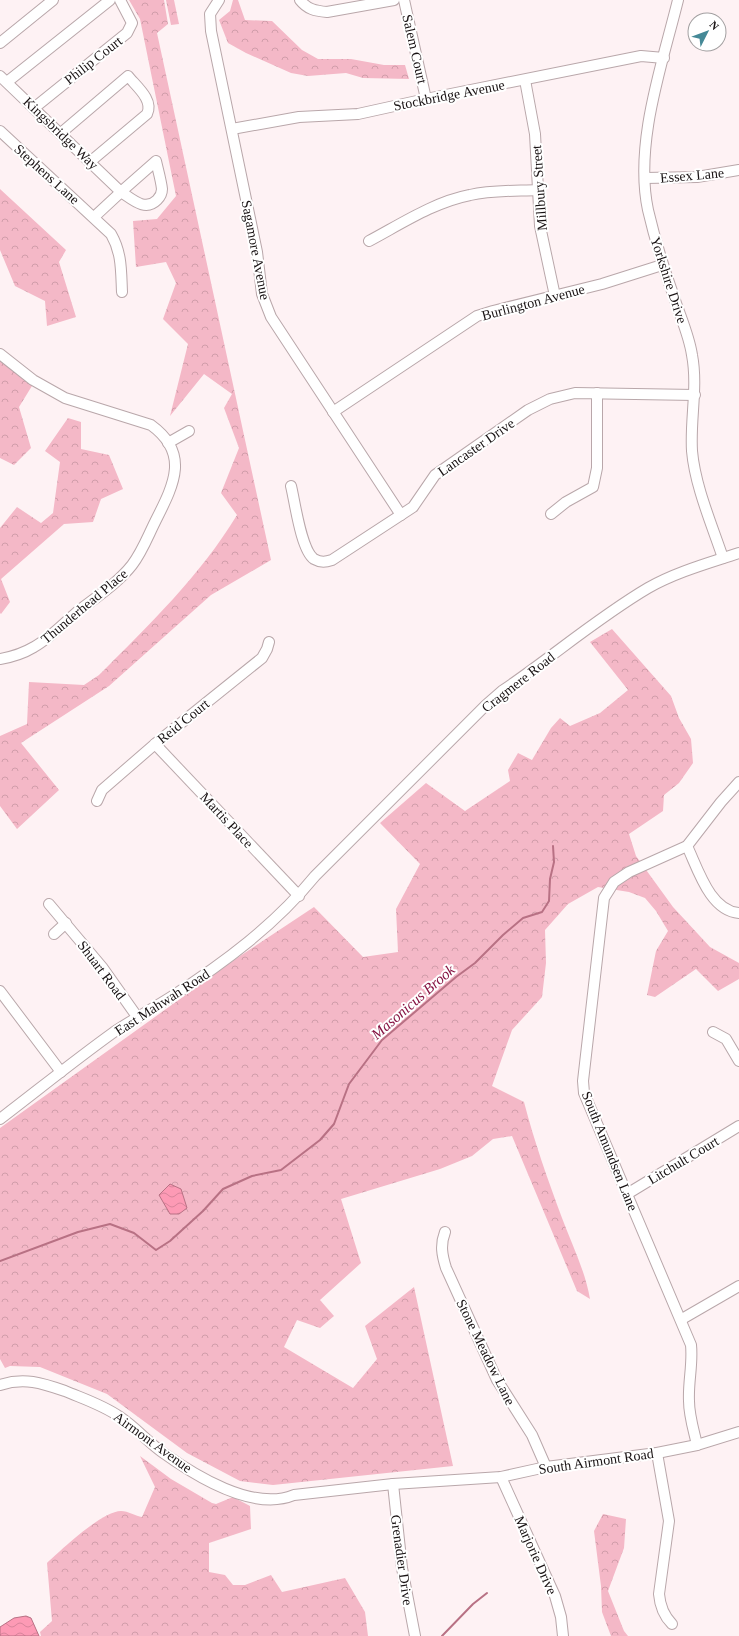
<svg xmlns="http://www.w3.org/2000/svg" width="739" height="1636" font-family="Georgia,serif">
  <defs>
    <pattern id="forest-crowns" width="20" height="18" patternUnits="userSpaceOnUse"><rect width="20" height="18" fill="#f4b8c7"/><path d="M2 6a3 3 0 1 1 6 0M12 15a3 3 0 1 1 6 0" fill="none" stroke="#d09daa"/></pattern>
    <pattern id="water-waves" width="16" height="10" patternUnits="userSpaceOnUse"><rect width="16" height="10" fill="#fd9ab5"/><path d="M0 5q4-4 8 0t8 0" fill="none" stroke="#d8849b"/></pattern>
  </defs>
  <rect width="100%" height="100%" fill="#fef2f4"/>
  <g fill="url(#forest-crowns)">
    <path d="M129 0H164L168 24 157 33 271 560 211 595 109 686 21 743 59 790 17 829 0 806V736L27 724 29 682 84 685 99 675C149 625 200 576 237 515L221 493 239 448 224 408 232 394 204 374 170 416 188 344 163 319 176 283 166 262 136 267 133 221 157 219 176 196 140 19Z"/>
    <path d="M166 0H174L179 24 171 25Z"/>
    <path d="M233 0H238L245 20 272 21 302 50 318 59H351L384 65H405L409 79 363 78 346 73 308 76 291 73 246 53 228 43 219 20 230 11Z"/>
    <path d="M0 189 66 250 59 262 76 317 47 326 45 301 15 286 0 250Z"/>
    <path d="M0 356 35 381 19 407 31 448 14 465 0 458Z"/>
    <path d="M68 418 81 422V449L109 455 123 489 101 499 93 522 64 524 1 579 10 602 1 614 0 613V528L17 507 41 523 53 513 60 462 45 451Z"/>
    <path d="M612 629 671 696 679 718 691 739 693 763 679 783 664 795 663 811 629 834 636 856 673 907 710 947 739 963V979L718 991 696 969 655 997 647 995 656 951 668 931 656 911 645 898 629 892 598 887 568 904 545 930 546 963 542 997 512 1030 492 1086 524 1102C534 1141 548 1180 562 1218 572 1245 585 1270 590 1299L577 1291 512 1136 493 1139 472 1156 440 1169 341 1199 361 1263 320 1300 334 1316 320 1328 297 1320 284 1347 353 1388 377 1359 365 1326 414 1287 453 1466 273 1485 240 1481 187 1453 107 1394 40 1367 10 1366 5 1368 0 1359V1128L240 956 314 907 363 957 398 952 396 909 420 864 380 823 426 783 465 811 510 781 508 770 518 753 532 760 551 728 560 718 570 726 600 713 628 690 590 642Z"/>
    <path d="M140 1456 171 1479 212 1503 216 1504 233 1497 250 1506 251 1529 209 1543V1572L225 1575 233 1585H245L271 1575 282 1592 345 1578 365 1612 368 1636H41L40 1632 52 1621 47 1563C61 1550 102 1511 121 1511 128 1511 136 1516 142 1517L155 1487Z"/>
    <path d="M603 1514 626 1519 624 1548 608 1591 624 1631 628 1636H611L602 1612 601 1586 594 1531Z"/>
  </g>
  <g fill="url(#water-waves)" stroke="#b87184">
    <path d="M170 1184 181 1189 187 1208 179 1214H170L159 1195Z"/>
    <path d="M26 1616 31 1618 39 1636H0V1627L14 1618Z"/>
  </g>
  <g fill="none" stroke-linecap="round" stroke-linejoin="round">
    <g stroke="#b87184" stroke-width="2">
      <path d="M0 1261 78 1232 110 1224 134 1233 156 1250 170 1241 203 1211 223 1189 252 1176 281 1170 320 1140 334 1124 349 1084 382 1040 456 977 475 963 503 935 523 918 542 912 549 901 550 879 554 862 553 846"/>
      <path d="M442 1636 473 1604 487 1593"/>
    </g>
    <defs>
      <g id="minor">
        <path d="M219 0 210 14 211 31 257 252 262 294 271 317 401 515"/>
        <path d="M300 0C307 9 315 11 327 12L394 0"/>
        <path d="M404 0 426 99"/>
        <path d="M678 0C662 65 634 144 648 210 655 240 664 269 674 297 680 316 689 335 692 355 698 387 690 419 692 451 695 486 712 525 723 558"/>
        <path d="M0 43 53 0"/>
        <path d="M0 76 121 192C132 199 145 212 157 200 160 197 162 194 162 189 161 180 158 170 156 161 135 179 114 198 94 217"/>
        <path d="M525 80 535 134 540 226 555 296"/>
        <path d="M7 82 110 0"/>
        <path d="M34 108 127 33 132 23 120 0"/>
        <path d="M232 129 299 117 358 114 426 99 641 56 664 58"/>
        <path d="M0 131 111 234C122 253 121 271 122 292"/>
        <path d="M61 133 128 76C136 86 154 100 147 114L91 161"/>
        <path d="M645 178 697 177 739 170"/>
        <path d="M369 241C401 224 434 202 470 195 492 190 516 191 538 190"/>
        <path d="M0 354 33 380 65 398 151 425C191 454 173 486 155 522 148 536 142 552 132 565 118 583 95 598 77 612 63 624 50 638 34 647 24 653 12 657 0 659"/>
        <path d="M333 412 477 316 493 311 602 284 662 265"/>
        <path d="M168 443 189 431"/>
        <path d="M291 486C295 502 301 550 314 559 321 563 326 562 332 560L413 507 435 475 528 410 550 399 575 393 695 395"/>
        <path d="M551 514 566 502 593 487 597 468V393"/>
        <path d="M155 744 299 896"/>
        <path d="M97 801 102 790 155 744 262 658 267 649 269 642"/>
        <path d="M687 846C698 869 710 911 739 913"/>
        <path d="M49 904 102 967 138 1018"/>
        <path d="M54 934 66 923"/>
        <path d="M0 991 61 1072"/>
        <path d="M713 1032 726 1039 739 1061"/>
        <path d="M0 1119C38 1090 75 1060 114 1032 132 1020 152 1009 171 997 224 963 275 925 315 876L486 705 502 691C551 658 597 618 648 588 676 572 709 563 739 553"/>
        <path d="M627 1194 739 1126"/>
        <path d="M445 1232C440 1245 442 1255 446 1268L497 1380 532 1435 546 1467"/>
        <path d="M682 1319 739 1286"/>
        <path d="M0 1385C24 1377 42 1383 65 1391 84 1399 103 1405 120 1417 135 1427 147 1441 162 1452 194 1475 253 1512 294 1495L393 1484 501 1477 546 1467 657 1453 697 1445 739 1432"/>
        <path d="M697 1445C694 1431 689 1416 689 1401 688 1382 693 1364 691 1345L584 1093 583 1081 604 898 614 882 629 872 687 846 721 802 739 782"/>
        <path d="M657 1453 669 1521 659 1594C660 1606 663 1615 672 1624"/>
        <path d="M501 1477 555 1596 561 1617 563 1636"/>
        <path d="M393 1484 402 1568 415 1636"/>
      </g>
    </defs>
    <use href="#minor" stroke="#b9a7aa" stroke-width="12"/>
    <use href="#minor" stroke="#fff" stroke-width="10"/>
  </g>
  <g text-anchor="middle" stroke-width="4" stroke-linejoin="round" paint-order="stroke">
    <g font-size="14" fill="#181213" stroke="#fff">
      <text transform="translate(415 49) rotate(77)" y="5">Salem Court</text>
      <text transform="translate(93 60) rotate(-38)" y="5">Philip Court</text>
      <text transform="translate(449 95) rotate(-11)" y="5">Stockbridge Avenue</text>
      <text transform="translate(61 133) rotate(44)" y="5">Kingsbridge Way</text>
      <text transform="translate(47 174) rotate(42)" y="5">Stephens Lane</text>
      <text transform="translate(692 175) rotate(-5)" y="5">Essex Lane</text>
      <text transform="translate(539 188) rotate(-94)" y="5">Millbury Street</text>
      <text transform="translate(256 250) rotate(79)" y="5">Sagamore Avenue</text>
      <text transform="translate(669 280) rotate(72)" y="5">Yorkshire Drive</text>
      <text transform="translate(533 302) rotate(-15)" y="5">Burlington Avenue</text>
      <text transform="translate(476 447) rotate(-35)" y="5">Lancaster Drive</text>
      <text transform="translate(84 606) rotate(-40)" y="5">Thunderhead Place</text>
      <text transform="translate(518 682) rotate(-38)" y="5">Cragmere Road</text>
      <text transform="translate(183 721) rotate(-39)" y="5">Reid Court</text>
      <text transform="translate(227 820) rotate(47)" y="5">Martis Place</text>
      <text transform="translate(102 970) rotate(53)" y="5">Shuart Road</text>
      <text transform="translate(162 1002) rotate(-33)" y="5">East Mahwah Road</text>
      <text transform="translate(610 1151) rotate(68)" y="5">South Amundsen Lane</text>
      <text transform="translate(683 1160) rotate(-31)" y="5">Litchult Court</text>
      <text transform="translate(486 1352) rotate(64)" y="5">Stone Meadow Lane</text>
      <text transform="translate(153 1442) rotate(36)" y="5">Airmont Avenue</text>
      <text transform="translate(596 1461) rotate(-8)" y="5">South Airmont Road</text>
      <text transform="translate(536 1555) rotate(66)" y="5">Marjorie Drive</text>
      <text transform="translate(402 1560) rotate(82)" y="5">Grenadier Drive</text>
    </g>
    <g font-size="15" font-style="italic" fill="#861342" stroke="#fff">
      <text transform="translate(413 1002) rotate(-41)" y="5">Masonicus Brook</text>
    </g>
  </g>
  <g transform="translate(707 32) rotate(48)"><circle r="19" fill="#ffffff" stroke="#a3a0a1"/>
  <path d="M0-3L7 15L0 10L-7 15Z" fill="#458997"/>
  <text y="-6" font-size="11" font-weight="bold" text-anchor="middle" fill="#181213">N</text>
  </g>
</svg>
